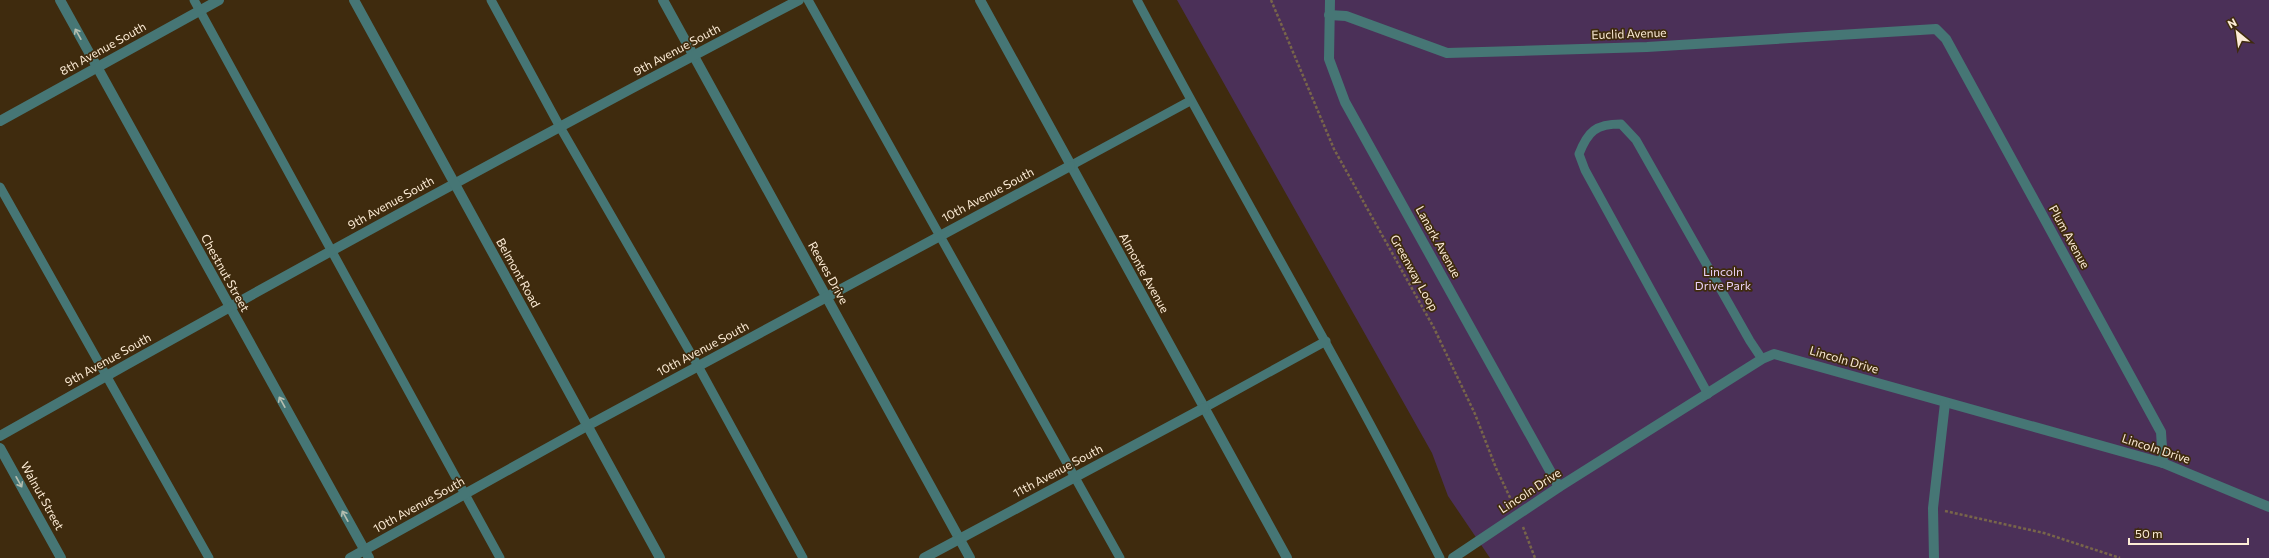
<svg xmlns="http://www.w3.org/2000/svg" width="2269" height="558" font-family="Commissioner,sans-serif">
  <rect width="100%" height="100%" fill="#3f2b0e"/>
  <path fill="#4b3058" d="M1177 0H2269V558H1490L1448 496 1432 453Z"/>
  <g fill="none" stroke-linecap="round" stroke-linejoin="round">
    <g stroke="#78654a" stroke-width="2.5" stroke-dasharray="3 2" stroke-linecap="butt">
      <path d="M1271 0 1334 149 1434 328 1475 414 1496 468 1513 504"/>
      <path d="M1945 511 2044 533 2120 558"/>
      <path d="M1523 527 1535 558"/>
    </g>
    <g stroke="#467675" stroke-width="9">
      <path d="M194 0 500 558"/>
      <path d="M491 0 560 127 698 366 803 558"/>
      <path d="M808 0 1120 558"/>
      <path d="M1137 0C1236 187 1345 369 1440 558"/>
      <path d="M1070 166 1190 101"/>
      <path d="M0 187 209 558"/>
      <path d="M1708 394 1585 170 1579 154C1588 131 1596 124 1621 124L1636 140 1750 341 1762 359"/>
      <path d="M1204 408 1326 341"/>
    </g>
    <g stroke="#467675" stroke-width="10">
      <path d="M60 0 369 558"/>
      <path d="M663 0 970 558"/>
      <path d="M980 0 1287 558"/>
      <path d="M1330 0 1329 59 1345 102 1559 487"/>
      <path d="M1329 15 1346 16 1447 53 1647 47 1936 29 1946 39 2161 432 2163 463"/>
      <path d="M0 121 219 0"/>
      <path d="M0 436C264 286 530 141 799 0"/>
      <path d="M0 448 61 558"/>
      <path d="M350 558 587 426 1070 166"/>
      <path d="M924 558 1204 408"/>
      <path d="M1453 558 1559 487 1762 359 1774 354 2163 463 2269 507"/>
      <path d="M1934 558 1933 508 1945 403"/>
    </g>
    <path stroke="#467675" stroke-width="10" d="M354 0 660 558"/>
  </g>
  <defs><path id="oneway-shaft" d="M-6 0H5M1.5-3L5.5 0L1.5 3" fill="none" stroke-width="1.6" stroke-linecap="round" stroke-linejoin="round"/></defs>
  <g stroke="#b4bdaf">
    <use href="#oneway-shaft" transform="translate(78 34) rotate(-119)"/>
    <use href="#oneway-shaft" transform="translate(282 402) rotate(-119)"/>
    <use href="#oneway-shaft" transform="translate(19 482) rotate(61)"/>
    <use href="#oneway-shaft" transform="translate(345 516) rotate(-119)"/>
  </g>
  <g text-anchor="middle" stroke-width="3.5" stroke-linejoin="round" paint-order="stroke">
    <g font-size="12" fill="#fdecd6" stroke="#3f2b0e">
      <text transform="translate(1629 34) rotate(-2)" y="4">Euclid Avenue</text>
      <text transform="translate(103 49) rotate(-29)" y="4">8th Avenue South</text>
      <text transform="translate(677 50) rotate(-28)" y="4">9th Avenue South</text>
      <text transform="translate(988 195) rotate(-28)" y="4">10th Avenue South</text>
      <text transform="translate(391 203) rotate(-29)" y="4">9th Avenue South</text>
      <text transform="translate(2069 237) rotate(61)" y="4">Plum Avenue</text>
      <text transform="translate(1438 242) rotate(61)" y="4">Lanark Avenue</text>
      <text transform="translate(225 273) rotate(61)" y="4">Chestnut Street</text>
      <text transform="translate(518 273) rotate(61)" y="4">Belmont Road</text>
      <text transform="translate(828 273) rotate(61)" y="4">Reeves Drive</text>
      <text transform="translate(1144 273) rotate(61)" y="4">Almonte Avenue</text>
      <text transform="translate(1414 273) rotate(61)" y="4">Greenway Loop</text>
      <text transform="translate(703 349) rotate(-28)" y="4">10th Avenue South</text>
      <text transform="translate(108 360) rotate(-29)" y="4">9th Avenue South</text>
      <text transform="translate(1844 360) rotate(16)" y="4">Lincoln Drive</text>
      <text transform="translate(2156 449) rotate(18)" y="4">Lincoln Drive</text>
      <text transform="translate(1058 471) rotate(-28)" y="4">11th Avenue South</text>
      <text transform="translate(1530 491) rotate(-33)" y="4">Lincoln Drive</text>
      <text transform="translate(42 496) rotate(61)" y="4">Walnut Street</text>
      <text transform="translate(419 505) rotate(-29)" y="4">10th Avenue South</text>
    </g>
    <g font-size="12" fill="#ebd1f7" stroke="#3f2b0e">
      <text x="1723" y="276">Lincoln<tspan x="1723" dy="14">Drive Park</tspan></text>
    </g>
  </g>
  <g transform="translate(2237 32) rotate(331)" stroke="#3f2b0e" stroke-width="3" paint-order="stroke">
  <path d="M0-3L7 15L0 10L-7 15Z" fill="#fdecd6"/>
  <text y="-6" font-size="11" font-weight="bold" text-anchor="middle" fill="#fdecd6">N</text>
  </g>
  <path d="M2129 538v6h119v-6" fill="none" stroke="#fdecd6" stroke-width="2"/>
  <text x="2135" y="538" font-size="12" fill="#fdecd6" stroke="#3f2b0e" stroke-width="3" paint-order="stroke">50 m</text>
</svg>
